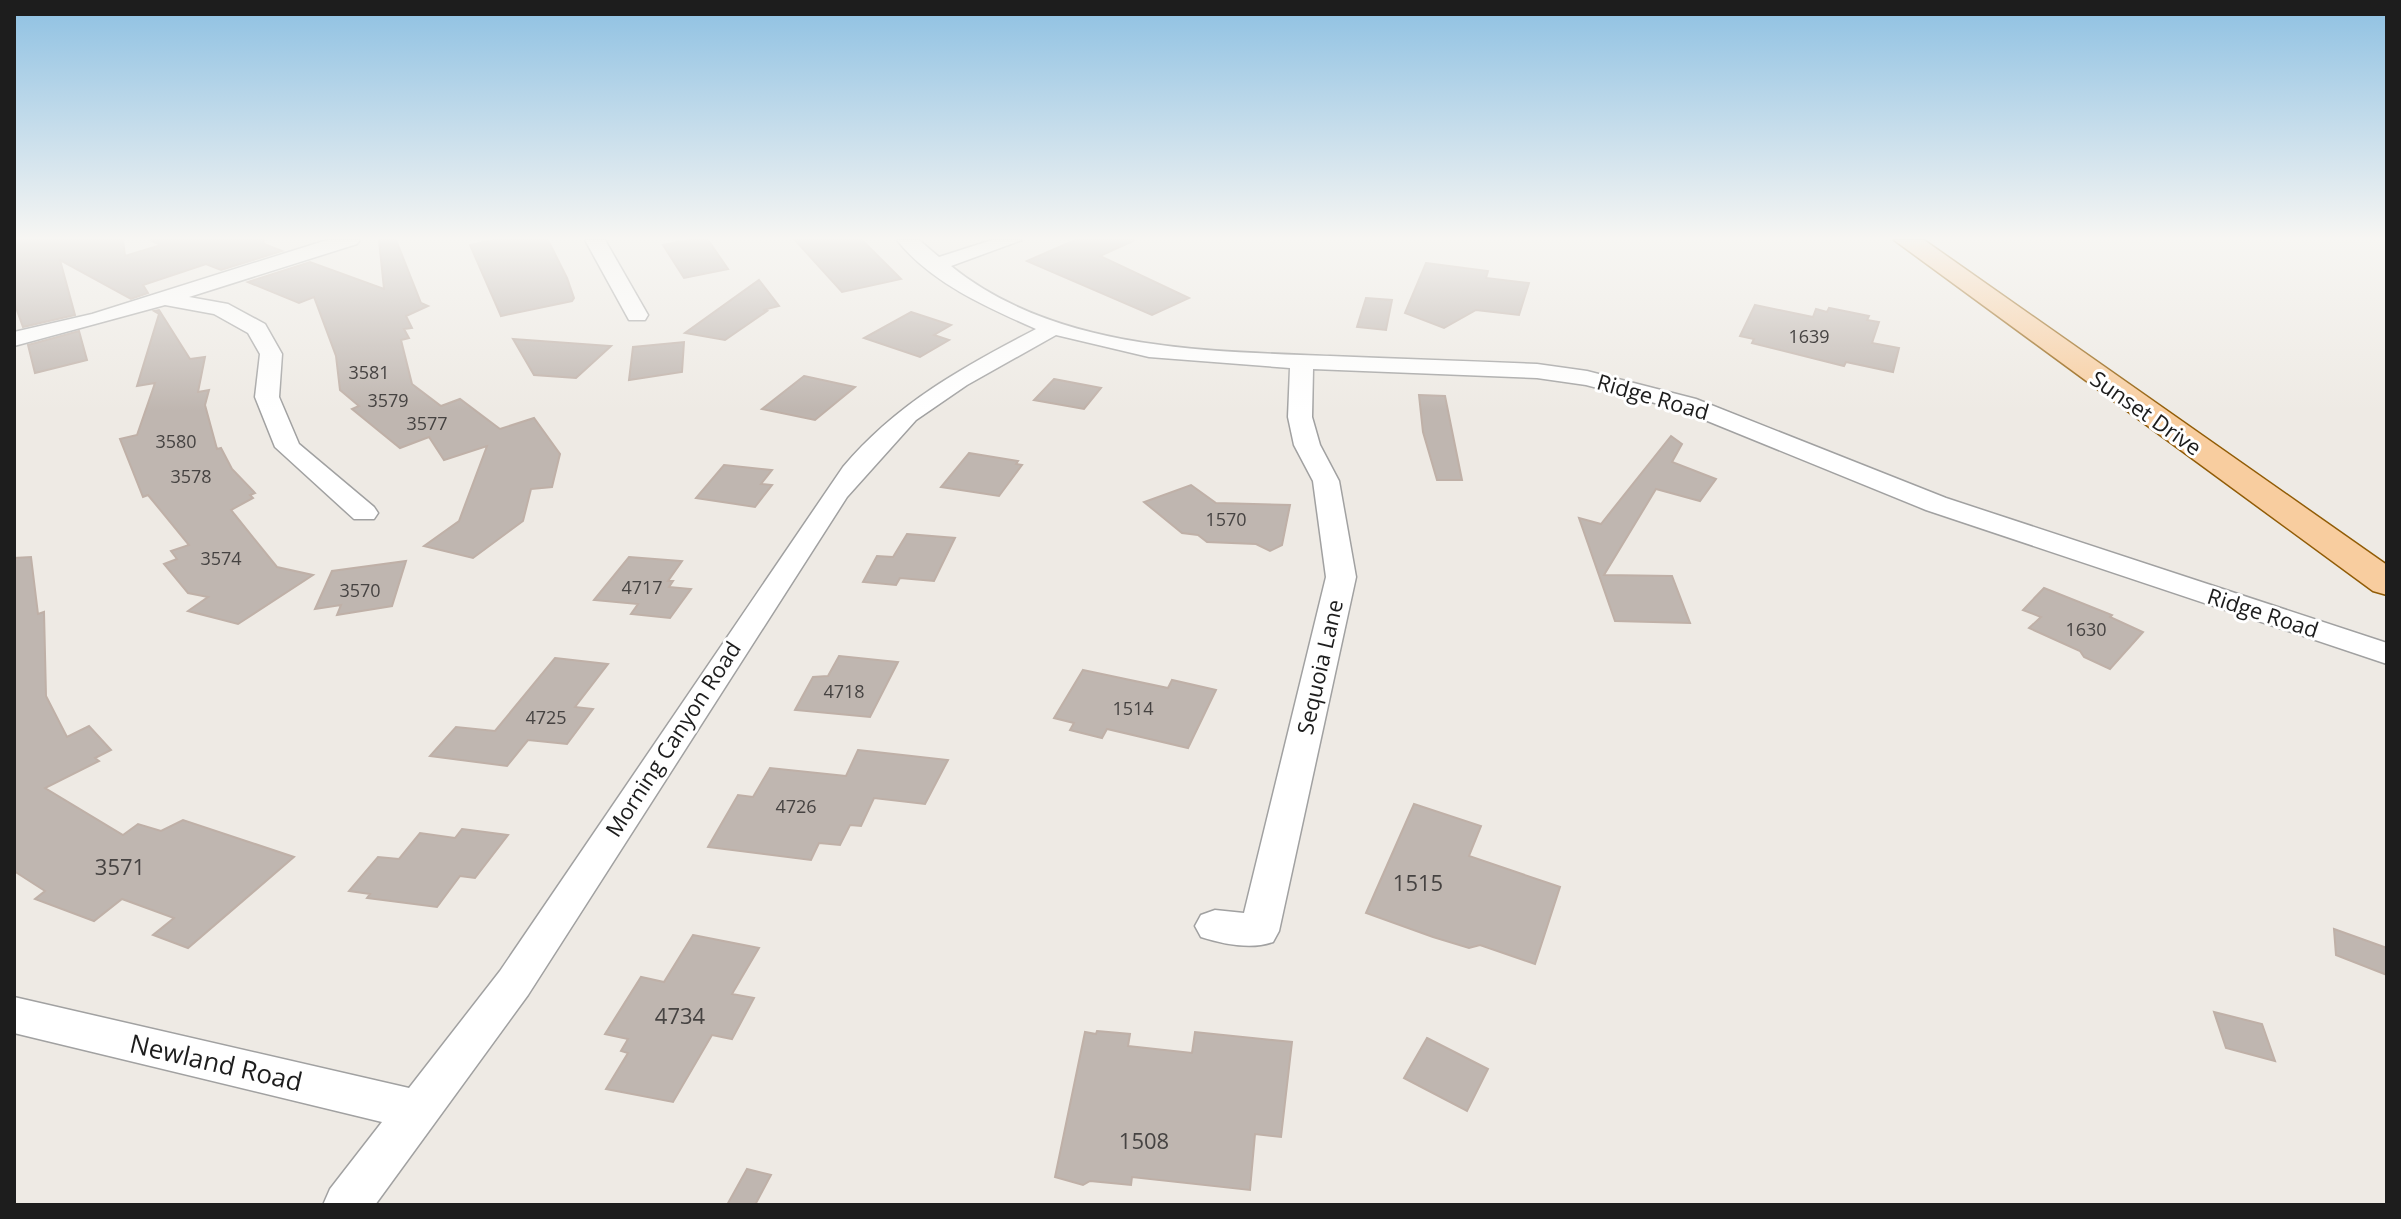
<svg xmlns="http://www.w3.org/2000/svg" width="2401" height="1219" font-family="'Open Sans',sans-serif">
  <rect width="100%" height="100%" fill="#eeeae4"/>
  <g fill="#bfb6b0" stroke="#bfb0a7" stroke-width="2">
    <path d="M14 240H123L125 256 161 245 150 240H263L264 244 282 251 221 270 206 264 143 285 148 293 131 299 60 260 75 315 23 327 14 302Z"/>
    <path d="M379 240H396L421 303 428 306 406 316 412 328 404 329 409 338 401 340 412 384 441 406 460 399 500 429 534 418 560 454 552 487 531 489 523 521 473 558 424 546 459 521 487 446 444 460 429 437 400 448 352 409 359 406 340 390 336 356 314 297 299 303 248 282 310 262 384 289Z"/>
    <path d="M493 240H548L567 278 574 298 572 301 501 316 470 245Z"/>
    <path d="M688 240H708L728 269 684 278 663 245Z"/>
    <path d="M795 240H862L901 279 842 292Z"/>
    <path d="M1075 240H1135L1100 256 1189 298 1152 315 1027 261Z"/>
    <path d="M1426 263 1488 271 1486 278 1529 283 1519 315 1476 310 1444 328 1405 313Z"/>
    <path d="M759 280 779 306 763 310 767 311 725 340 685 333Z"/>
    <path d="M1366 298 1392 300 1386 330 1357 327Z"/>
    <path d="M1755 305 1813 317 1816 309 1827 312 1829 308 1869 316 1867 320 1879 322 1872 343 1899 348 1893 372 1846 362 1844 366 1752 343 1754 339 1740 336Z"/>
    <path d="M159 310 190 359 205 357 198 392 209 390 205 405 217 449 221 448 232 469 255 493 250 495 253 498 231 510 277 567 313 575 238 624 188 611 208 597 188 593 164 564 177 559 171 551 189 545 148 495 143 497 120 439 137 435 155 383 137 386 159 314 154 311Z"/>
    <path d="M911 312 951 325 934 335 949 340 920 357 864 338Z"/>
    <path d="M79 331 87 360 35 373 28 345Z"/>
    <path d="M513 339 611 346 576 378 534 375Z"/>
    <path d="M684 342 682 372 629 380 633 347Z"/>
    <path d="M804 376 855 387 815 420 762 409Z"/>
    <path d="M1054 379 1101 388 1084 409 1034 400Z"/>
    <path d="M1419 395 1445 396 1462 480H1437L1423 432Z"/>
    <path d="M1671 436 1682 444 1672 462 1716 479 1700 501 1656 489 1604 575 1672 576 1690 623 1615 621 1579 518 1601 524Z"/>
    <path d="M969 453 1018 461 1016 464 1022 465 999 496 941 487Z"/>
    <path d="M724 465 772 470 761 484 772 485 755 507 696 498Z"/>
    <path d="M1191 485 1216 503 1290 505 1282 545 1270 551 1256 544 1207 542 1198 535 1182 533 1144 502Z"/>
    <path d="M907 534 955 538 934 581 900 578 896 585 863 582 877 556 893 557Z"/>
    <path d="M31 557 38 614 44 612 46 696 67 737 89 726 111 750 95 758 99 761 45 788 123 835 138 824 161 831 183 820 294 857 188 948 153 935 174 918 122 899 94 921 35 899 45 891 14 871V558Z"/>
    <path d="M629 557 682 561 668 581H673L669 587 691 589 670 618 631 614 638 604 594 600Z"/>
    <path d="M406 561 392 606 337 615 341 605 315 609 332 571Z"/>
    <path d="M2044 588 2112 615 2110 617 2143 632 2110 669 2084 657 2080 651 2029 628 2041 617 2023 610Z"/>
    <path d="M839 656 898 662 870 717 795 710 813 677 828 676Z"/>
    <path d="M555 658 608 664 575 707 593 709 567 744 528 740 507 766 430 756 456 727 495 731Z"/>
    <path d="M1083 670 1168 688 1172 680 1216 690 1188 748 1107 729 1102 738 1070 730 1074 723 1054 718Z"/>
    <path d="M858 750 948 760 925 804 874 798 861 826 850 825 840 845 819 843 811 860 708 847 738 795 753 797 770 768 846 776Z"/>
    <path d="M1414 804 1481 826 1469 856 1560 887 1535 964 1480 945 1469 948 1433 937 1366 913Z"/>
    <path d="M462 829 508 835 475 878 460 876 437 907 367 898 370 894 349 891 378 857 399 859 420 833 455 838Z"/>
    <path d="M2334 929 2387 948V975L2336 955Z"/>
    <path d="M693 935 759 948 732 994 754 998 732 1039 712 1035 673 1102 606 1089 628 1053 621 1051 628 1039 605 1034 641 977 664 982Z"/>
    <path d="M2214 1012 2262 1024 2275 1061 2226 1048Z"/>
    <path d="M1097 1031 1130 1034 1128 1046 1192 1053 1195 1032 1292 1042 1281 1137 1255 1134 1250 1190 1132 1177 1131 1185 1090 1181 1083 1185 1055 1177 1085 1032 1096 1034Z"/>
    <path d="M1427 1038 1488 1069 1467 1111 1404 1078Z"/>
    <path d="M747 1169 771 1175 755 1205H727Z"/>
  </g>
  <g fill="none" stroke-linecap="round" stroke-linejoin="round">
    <defs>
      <g id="minor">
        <path d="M327 240H360L357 244 189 297 228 304 265 324 282 354 279 397 299 444 374 507 378 513 374 519H354L275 447 255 397 260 354 248 333 214 314 165 305 14 346V332L92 314Z"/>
        <path d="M585 240H605L648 315 645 320H629Z"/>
        <path d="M897 240H919L939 257 992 240H1022L951 266C1055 350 1203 351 1330 356 1399 359 1468 361 1537 364L1587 371 1696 399 1946 498 2387 643V664L1926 510 1678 409 1586 385 1537 378 1313 369 1312 417 1320 445 1339 481 1356 577 1279 931 1273 942C1251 950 1223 944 1201 937L1195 926 1201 915 1215 910 1244 913 1326 577 1313 481 1294 445 1288 417 1290 368 1149 357 1056 335 967 385 916 420 847 497 528 995 375 1205H323L330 1189 382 1122 14 1033V997L409 1088 500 971 843 467C897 403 963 367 1036 329 986 307 930 282 897 240Z"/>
      </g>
      <path id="major" d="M1894 240H1924L2387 565V595L2373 591Z"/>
    </defs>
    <use href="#minor" stroke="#a1a1a1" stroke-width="3"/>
    <use href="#major" stroke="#915c06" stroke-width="3"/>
    <use href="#minor" fill="#fff" fill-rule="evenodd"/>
    <use href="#major" fill="#f8cd9f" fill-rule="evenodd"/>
  </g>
  <linearGradient id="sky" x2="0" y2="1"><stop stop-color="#8dc0e2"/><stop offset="0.58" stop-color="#f7f6f3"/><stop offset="1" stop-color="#f7f6f3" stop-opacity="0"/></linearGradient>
  <rect width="2401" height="411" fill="url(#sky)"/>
  <g text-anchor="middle" stroke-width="6" stroke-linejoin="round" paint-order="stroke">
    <g font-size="18" fill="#464342">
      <text x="1809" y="343">1639</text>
      <text x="369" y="379">3581</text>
      <text x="388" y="407">3579</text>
      <text x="427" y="430">3577</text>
      <text x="176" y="448">3580</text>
      <text x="191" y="483">3578</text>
      <text x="1226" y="526">1570</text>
      <text x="221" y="565">3574</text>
      <text x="642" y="594">4717</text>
      <text x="360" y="597">3570</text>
      <text x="2086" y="636">1630</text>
      <text x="844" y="698">4718</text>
      <text x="1133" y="715">1514</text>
      <text x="546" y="724">4725</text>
      <text x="796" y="813">4726</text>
    </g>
    <g font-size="22" fill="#1d1d1d" stroke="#fff">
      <text transform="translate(1653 397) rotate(16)" y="8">Ridge Road</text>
      <text transform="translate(2146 413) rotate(35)" y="8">Sunset Drive</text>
      <text transform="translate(2263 613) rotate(18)" y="8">Ridge Road</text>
      <text transform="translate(1320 667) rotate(-77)" y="8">Sequoia Lane</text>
      <text transform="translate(673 739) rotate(-57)" y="8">Morning Canyon Road</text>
    </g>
    <g font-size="22" fill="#464342">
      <text x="120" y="875">3571</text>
      <text x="1418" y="891">1515</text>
      <text x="680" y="1024">4734</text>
      <text x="1144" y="1149">1508</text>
    </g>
    <g font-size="26" fill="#1d1d1d" stroke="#fff">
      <text transform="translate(216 1063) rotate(13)" y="9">Newland Road</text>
    </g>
  </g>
  <rect width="2401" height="1219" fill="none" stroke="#1d1d1d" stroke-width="32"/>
</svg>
